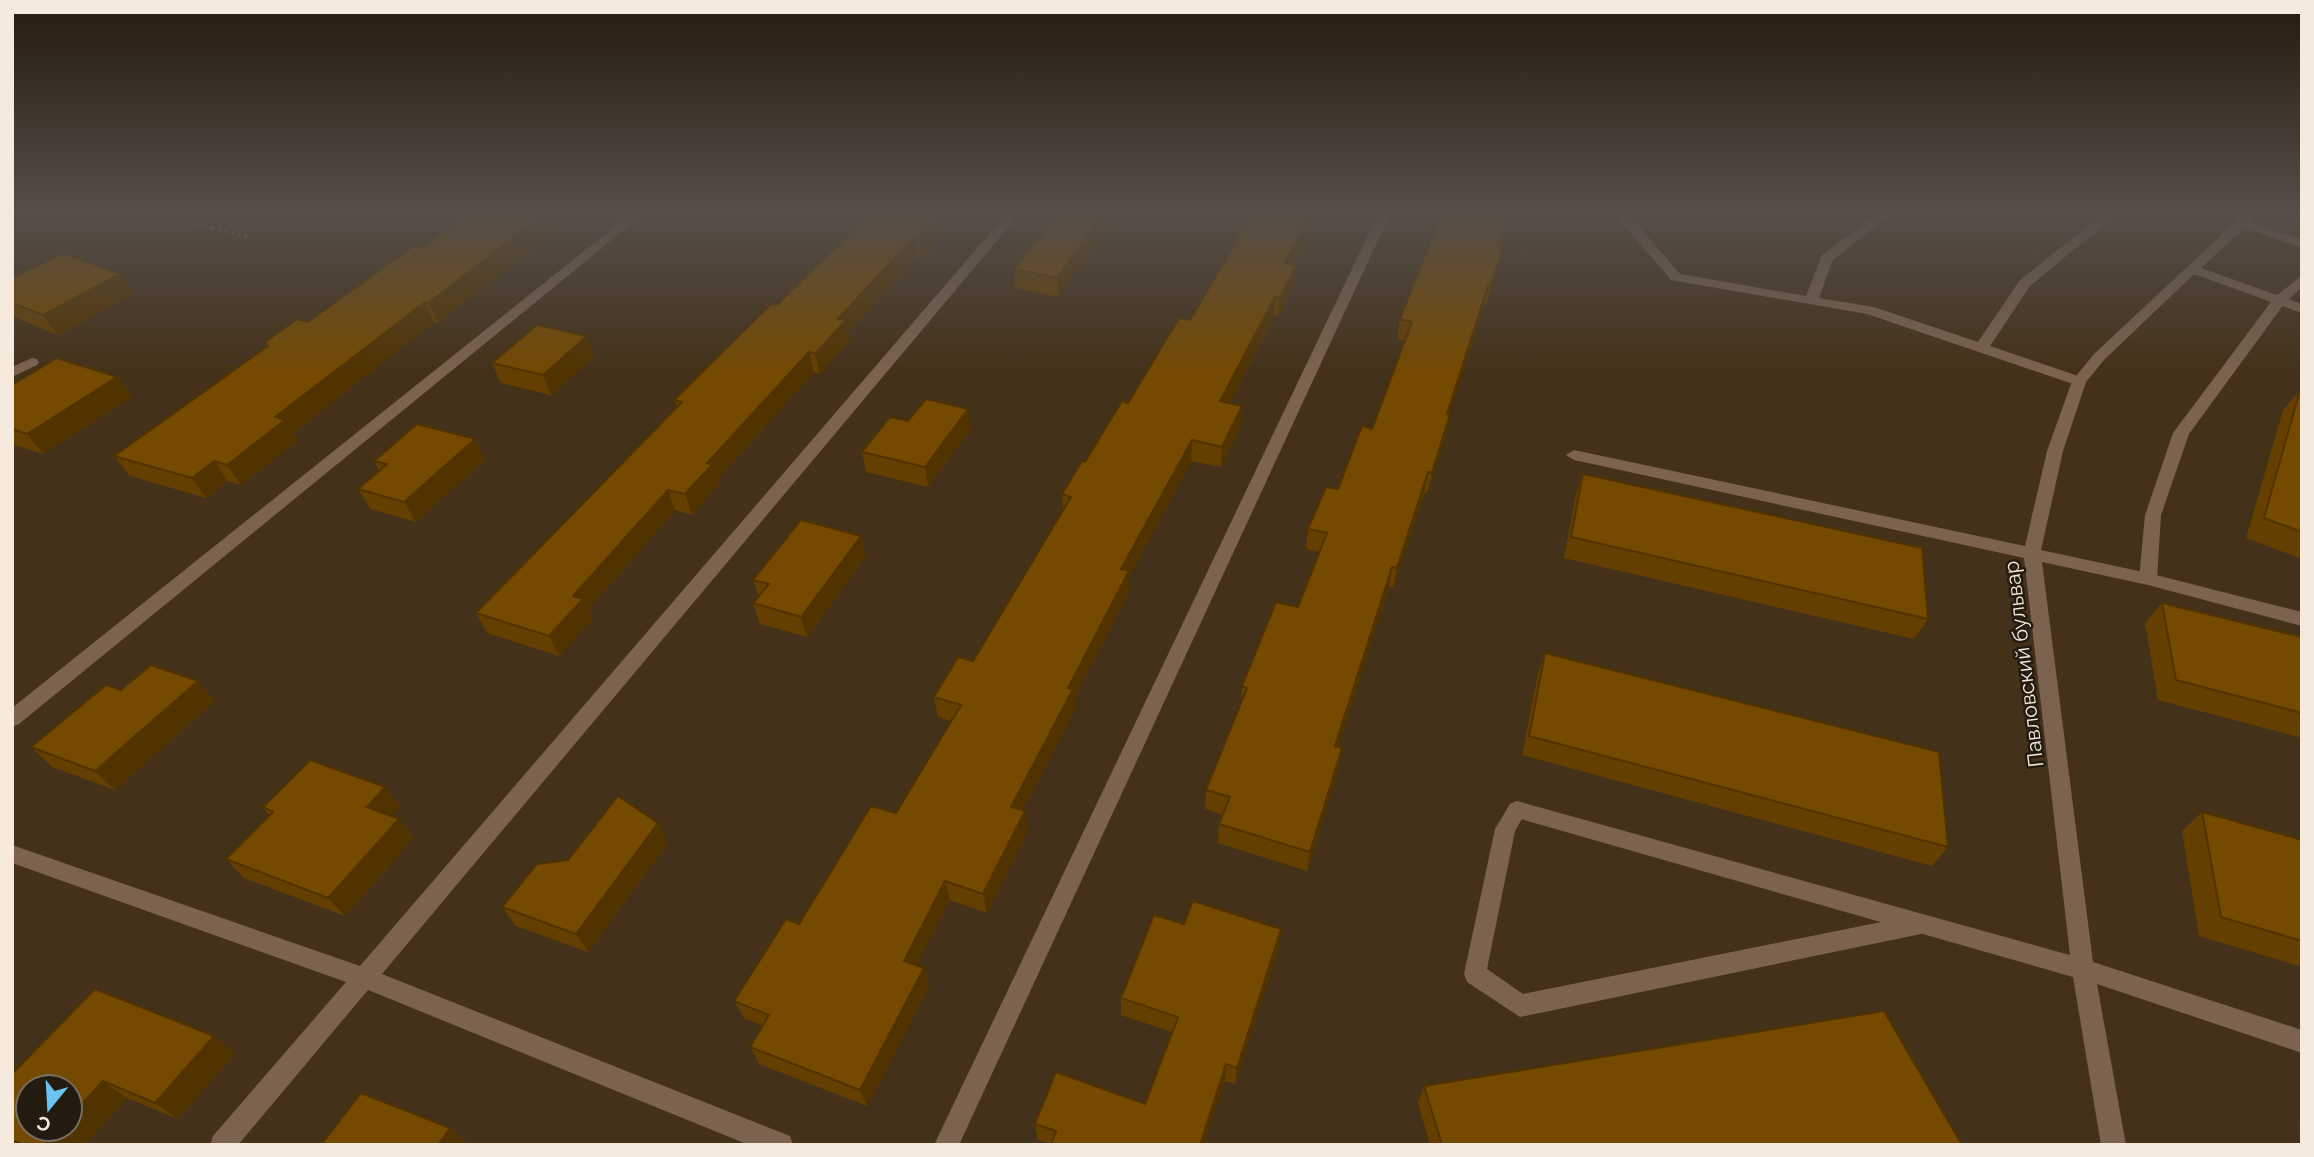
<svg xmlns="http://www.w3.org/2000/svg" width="2314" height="1157" font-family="Raleway,sans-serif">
  <rect width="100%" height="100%" fill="#433119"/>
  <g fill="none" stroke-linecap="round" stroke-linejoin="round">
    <path stroke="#857561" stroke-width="3.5" stroke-dasharray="2.5 4.5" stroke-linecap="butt" d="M150 212 248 237"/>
    <g fill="#7b634f" fill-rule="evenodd">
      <path d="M633 212H646L19 724 12 727V708Z"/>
      <path d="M1008 212H1021L382 974 790 1136 793 1145H749L368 990 238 1145H210L213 1136 346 982 12 863V845L360 966Z"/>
      <path d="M1379 212H1391L959 1145H934Z"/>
      <path d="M1619 212H1631L1630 216 1680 274 1806 296 1822 255 1879 212H1893L1833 260 1819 298 1874 307 1978 342 2020 280 2106 212H2120L2030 286 1990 346 2084 378 2086 381 2079 386 1867 314 1671 280 1619 219Z"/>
      <path d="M2302 275V287L2284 304 2189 434 2161 515 2157 579 2154 583H2142L2139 579 2145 515 2173 433 2274 298Z"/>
      <path d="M32 358 37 359 39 362 37 365 12 377V367Z"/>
      <path d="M1517 801 1524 804 1527 810 1515 831 1487 969 1523 994 1921 914 1929 917 1932 924 1929 931 1921 934 1520 1017 1467 982 1464 974 1495 829 1510 804Z"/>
    </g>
    <path fill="#7b634f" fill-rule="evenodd" d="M2246 212H2259L2250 222 2302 240V248L2244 228 2201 268 2302 304V313L2194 274 2104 360 2086 382 2063 451 2041 550 2148 573 2302 612V626L2148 585 2042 562 2093 962 2302 1030V1053L2097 984 2126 1145H2101L2073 977 1510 816 1507 810 1510 804 1517 801 2070 955 2024 558 1574 460 1566 455 1574 450 2025 546 2047 451 2072 381 2094 354Z"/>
  </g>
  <g fill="#643f00">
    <path d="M471 212H579L438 323 434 322 293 433 298 440 241 485 228 481 206 498 130 476 114 456 268 347 422 247Z"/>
    <path d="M960 212 922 258 917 257 848 332 850 340 820 374 814 372 717 480 719 485 692 515 675 510 588 610 593 619 559 656 487 633 476 613 677 408 674 400 777 305Z"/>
    <path d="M1059 212H1131L1126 218 1122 217 1110 234 1105 233 1058 297 1015 288 1014 269Z"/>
    <path d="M1238 212H1327L1324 218 1317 217 1293 265H1296L1294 285 1278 317 1274 316 1229 403 1242 406 1241 426 1221 467 1191 461 1129 577V591L1074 699 1075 709 1022 811 1028 831 987 913 950 900 916 965 924 968 929 986 867 1106 759 1064 750 1047 763 1026 744 1018 734 1001 799 924 896 813 951 721 938 717 934 697 973 661 1063 511 1062 494 1190 320 1235 242 1237 235H1235L1236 216Z"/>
    <path d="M1513 212 1500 251H1502L1498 270 1486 306 1484 305 1449 414 1446 435 1427 493H1424L1393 588 1389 587 1338 747 1339 768 1307 871 1218 843 1219 824 1223 815 1205 809 1206 790 1241 703 1242 686 1298 607 1319 552 1306 549 1308 529 1338 489 1372 429 1405 341 1397 339 1400 319Z"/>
    <path d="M120 274 133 294 58 335 12 316V278Z"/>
    <path d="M595 356 551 395 501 383 492 363Z"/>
    <path d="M117 377 132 397 43 454 12 444V385Z"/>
    <path d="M2302 388V559L2246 538 2283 410Z"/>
    <path d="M968 409 971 429 928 487 866 472 862 452 908 421Z"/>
    <path d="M475 439 485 460 416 522 370 509 358 489 379 471 374 461Z"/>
    <path d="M1583 474 1928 619 1914 639 1564 558 1576 494Z"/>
    <path d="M861 536 866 556 807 637 760 624 753 603 759 597 753 580Z"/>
    <path d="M2162 603 2302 637V738L2158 700 2145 623Z"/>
    <path d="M1545 653 1948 847 1932 866 1522 755 1538 673Z"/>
    <path d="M121 690 215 701 115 790 52 767 31 747Z"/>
    <path d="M385 787 400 807 391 816 414 838 345 916 244 878 226 859 269 815 263 807Z"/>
    <path d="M2202 812 2302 840V967L2199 936 2182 831Z"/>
    <path d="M658 823 668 843 588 952 516 926 502 907 568 860Z"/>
    <path d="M1184 924 1279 947 1235 1084 1225 1081 1051 1144 1038 1140 1035 1124 1145 1104 1172 1032 1121 1015V998Z"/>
    <path d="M214 1036 235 1053 178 1119 127 1098 84 1145H16L12 1143V1074Z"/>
    <path d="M1424 1086 1962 1145H1430L1418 1103Z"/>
    <path d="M2302 1121V1145H2300L2299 1122Z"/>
  </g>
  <g fill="#513300">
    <path d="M547 212H579L438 323 428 303Z"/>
    <path d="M942 212H960L922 258 919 238Z"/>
    <path d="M1112 212H1122V217L1110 234 1109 215Z"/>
    <path d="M1312 212H1318L1317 217 1284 283 1285 263Z"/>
    <path d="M1511 212H1513L1494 270 1499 250Z"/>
    <path d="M1104 214 1105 233 1058 297 1057 278Z"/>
    <path d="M914 237 917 257 848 332 850 340 820 374 815 354 838 319Z"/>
    <path d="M1502 251 1498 270 1486 306 1491 286Z"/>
    <path d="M1296 265 1294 285 1278 317 1280 298Z"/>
    <path d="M120 274 133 294 58 335 43 315Z"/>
    <path d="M1488 286 1484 305 1443 434 1447 414Z"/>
    <path d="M1275 297 1274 316 1219 421 1220 401Z"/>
    <path d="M425 302 434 322 293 433 298 440 241 485 227 465 275 417Z"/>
    <path d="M587 336 595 356 551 395 543 375Z"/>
    <path d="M809 352 814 372 717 480 719 485 692 515 685 494 707 463Z"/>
    <path d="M117 377 132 397 43 454 27 434Z"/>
    <path d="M1242 406 1241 426 1221 467 1222 447Z"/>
    <path d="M968 409 971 429 928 487 925 467Z"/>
    <path d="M1450 414 1446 435 1427 493 1432 473Z"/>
    <path d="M475 439 485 460 416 522 404 502Z"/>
    <path d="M1192 440 1191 461 1129 577V591L1074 699 1075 709 1014 826 1011 807 1121 569Z"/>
    <path d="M214 461 228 481 206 498 192 478Z"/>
    <path d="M1428 472 1424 493 1393 588 1397 568Z"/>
    <path d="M668 490 675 510 588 610 593 619 559 656 549 636 573 596Z"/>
    <path d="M861 536 866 556 807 637 801 617Z"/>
    <path d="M1392 567 1389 587 1332 766 1335 746Z"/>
    <path d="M198 681 215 701 115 790 95 771Z"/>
    <path d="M1342 748 1339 768 1307 871 1310 852Z"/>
    <path d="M385 787 400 807 382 826 367 807Z"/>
    <path d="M1025 811 1028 831 987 913 983 894Z"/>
    <path d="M399 819 414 838 345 916 328 898Z"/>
    <path d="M658 823 668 843 588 952 576 934Z"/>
    <path d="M945 881 950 900 909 979 904 961Z"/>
    <path d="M1281 929 1279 947 1235 1084 1237 1068Z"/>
    <path d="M924 968 929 986 867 1106 860 1090Z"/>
    <path d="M214 1036 235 1053 178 1119 155 1103Z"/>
    <path d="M1226 1064 1225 1081 1204 1145H1200Z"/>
    <path d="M103 1081 127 1098 84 1145H44L59 1129H70V1117Z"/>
    <path d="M450 1128 467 1144 466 1145H438Z"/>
  </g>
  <g fill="#744900" stroke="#513300" stroke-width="2">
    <path d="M471 212H547L428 303 425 302 275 417 285 420 227 465 214 461 192 478 114 456 268 346 265 342 297 319 308 322 415 245 422 247Z"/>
    <path d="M872 212H942L919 238 914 237 838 319 846 320 815 354 809 352 707 463 712 465 685 494 668 490 573 596 583 599 549 636 476 613 682 402 674 400 771 304 777 305Z"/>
    <path d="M1059 212H1112L1109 215 1104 214 1057 278 1014 269Z"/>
    <path d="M1238 212H1312L1285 263 1296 265 1280 298 1275 297 1220 401 1242 406 1222 447 1192 440 1121 569 1129 571 1068 688 1073 689 1011 807 1025 811 983 894 945 881 904 961 924 968 860 1090 750 1047 769 1015 734 1001 786 919 799 924 871 806 896 813 961 705 934 697 958 657 973 661 1071 497 1062 494 1082 461 1085 462 1122 401 1128 403 1179 318 1190 320 1239 237H1236L1247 218 1236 216Z"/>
    <path d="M1442 212H1511L1499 250 1502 251 1491 286H1488L1447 414H1450L1432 473 1428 472 1397 568 1392 567 1335 746 1342 748 1310 852 1219 824 1230 797 1206 790 1247 688 1242 686 1276 602 1298 607 1327 533 1308 529 1326 487 1338 489 1362 426 1372 429 1412 322 1400 319Z"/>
    <path d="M63 253 120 274 43 315 12 303V278Z"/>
    <path d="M537 325 587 336 543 375 492 363Z"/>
    <path d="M57 358 117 377 27 434 12 429V385Z"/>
    <path d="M2302 388V532L2264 518 2300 390Z"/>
    <path d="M926 399 968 409 925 467 862 452 890 417 908 421Z"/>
    <path d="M417 424 475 439 404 502 358 489 387 464 374 461Z"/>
    <path d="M1583 474 1922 548 1928 619 1571 537Z"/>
    <path d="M801 520 861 536 801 617 753 603 769 584 753 580Z"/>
    <path d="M2162 603 2302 637V713L2176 680Z"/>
    <path d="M1545 653 1939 752 1948 847 1529 736Z"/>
    <path d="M151 665 198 681 95 771 31 747 106 685 121 690Z"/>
    <path d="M310 760 385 787 367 807 399 819 328 898 226 859 273 812 263 807Z"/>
    <path d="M618 796 658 823 576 934 502 907 537 864 568 860Z"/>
    <path d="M2202 812 2302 840V941L2221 917Z"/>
    <path d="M1193 901 1281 929 1237 1068 1226 1064 1200 1145H1051L1056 1131 1035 1124 1056 1072 1145 1104 1178 1017 1121 998 1154 915 1184 924Z"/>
    <path d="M95 989 214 1036 155 1103 103 1081 70 1117V1087H28V1129H59L44 1145H23L12 1140V1074Z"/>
    <path d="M1884 1011 1962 1145H1442L1424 1086Z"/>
    <path d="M361 1093 450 1128 438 1145H321Z"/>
  </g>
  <linearGradient id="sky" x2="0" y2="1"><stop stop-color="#251b0e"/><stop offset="0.57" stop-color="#554e49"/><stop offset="1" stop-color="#554e49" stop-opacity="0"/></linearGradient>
  <rect width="2314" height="374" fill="url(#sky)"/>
  <g text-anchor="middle" stroke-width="5" stroke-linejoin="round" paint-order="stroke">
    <g font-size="21" fill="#f6eadc" stroke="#231b10">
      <text transform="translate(2024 664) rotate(-97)" y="7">Павловский бульвар</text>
    </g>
  </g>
  <rect width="2314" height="1157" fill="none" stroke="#f6eadc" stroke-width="28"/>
  <g transform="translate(49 1108) rotate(198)"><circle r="33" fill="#231b10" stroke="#776e62" stroke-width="2"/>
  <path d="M0-5L12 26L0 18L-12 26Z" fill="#6ac3f1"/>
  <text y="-10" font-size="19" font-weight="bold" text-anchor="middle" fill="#f6eadc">С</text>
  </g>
</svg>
